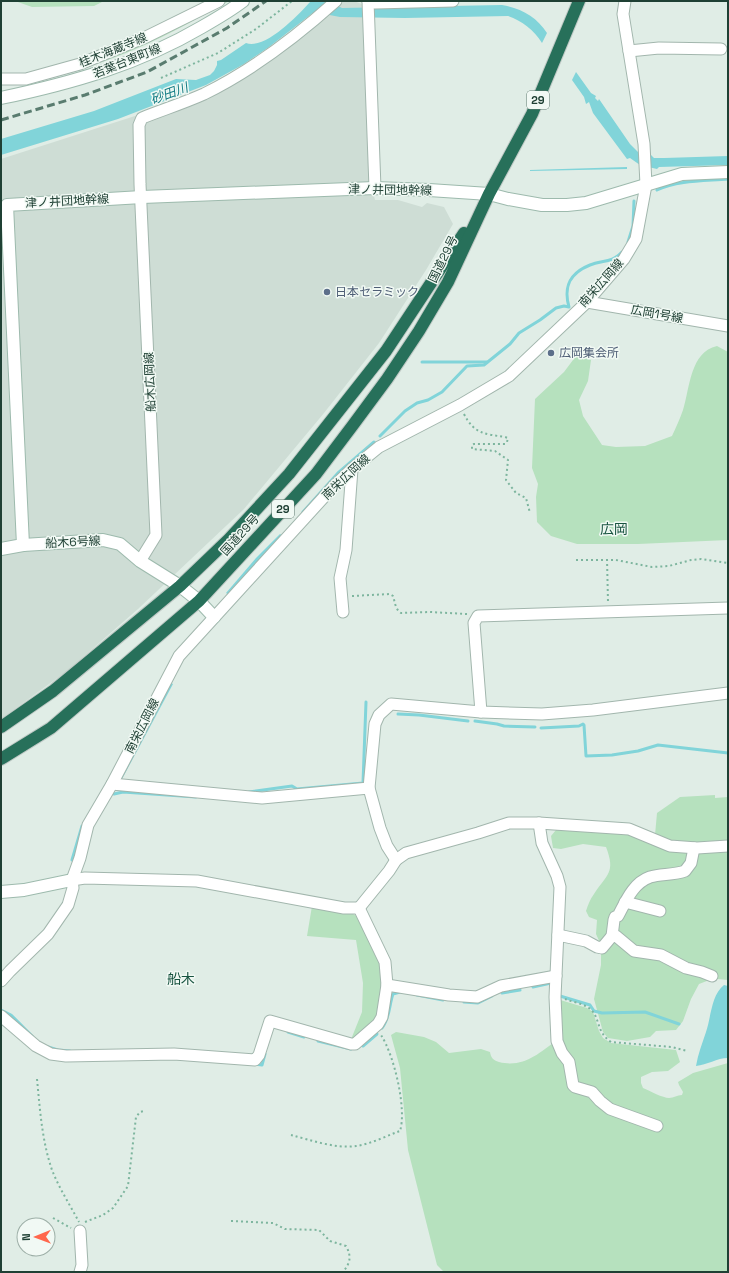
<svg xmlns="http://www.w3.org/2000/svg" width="729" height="1273" font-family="'Space Grotesk','Noto Sans JP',sans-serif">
  <rect width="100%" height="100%" fill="#e0ede6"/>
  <path fill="#ceddd5" d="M344 1H354L364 5 369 176 375 200H398L422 207 427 203 444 207 453 224 426 270 379 343 324 413 244 509 138 609 67 671 1 719V159L216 90 325 17Z"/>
  <g fill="#b6e1be">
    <path d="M15 1H104L94 6 32 7Z"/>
    <path d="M228 1H229C220 7 209 12 200 17 147 47 96 67 38 81Z"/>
    <path d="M717 346 728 352V540L638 544H577L551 536 537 522 536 497 538 484 532 468 535 399 564 372 579 352 591 360 588 381 579 400 583 416 602 445 616 447 645 446 672 436C676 427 680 419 683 410 690 388 690 352 717 346Z"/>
    <path d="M715 795V798L728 797V843L720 844 674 842 655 835 657 813 680 797Z"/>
    <path d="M581 829 616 831 692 850 689 864 647 877 611 934 601 945 596 934 597 920 589 917 586 911C588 905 590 899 594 894 607 874 616 873 606 847L583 844 561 849 553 848 551 836 556 830Z"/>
    <path d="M728 849V980L718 979 714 976 636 949 619 935 615 926 627 901 638 886 676 876 695 851Z"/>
    <path d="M312 906 353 914 360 918 367 929 383 971 379 1019 350 1042 362 1012 363 983 356 940 307 936Z"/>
    <path d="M612 938 646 955 712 979 699 984 691 999 683 1021 676 1030 656 1031 650 1037 627 1041 608 1038 603 1032 594 999 601 965V949Z"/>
    <path d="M557 999 587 1008 593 1012 599 1031 603 1038 611 1043 676 1050 680 1062 668 1071 652 1072 641 1077V1083L643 1088C650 1091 663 1098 669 1098 674 1098 677 1095 682 1095L683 1092 679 1085 678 1082 693 1073 728 1063V1272H444L437 1265 408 1150 400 1068 391 1035 396 1032 424 1037 436 1042 449 1053 481 1049 490 1052C491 1058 493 1060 499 1062 523 1068 538 1054 556 1041L570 1083 634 1116 577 1086 563 1052Z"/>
  </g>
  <g fill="#81d4d9">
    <path d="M311 1H328L342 8 502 5C521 8 537 17 547 33L542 43C534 30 522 21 508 16L405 18 340 17 314 12 269 47 244 64 206 85 118 119 1 155V139L94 111 176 79 196 80 210 75 214 71 217 65V61L221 60 246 43C266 50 299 14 311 1Z"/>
    <path d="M576 72 591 93 596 96 595 98 598 101 599 99 630 144 638 152 651 155 654 158H664L728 156V165L659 167 657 169 640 165 630 158 627 159 593 113 589 102 586 104 584 97 572 80Z"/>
    <path d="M627 167V169L530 171V170Z"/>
    <path d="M280 534 283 536 229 595 226 593 256 558Z"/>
    <path d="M171 683 173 684 122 779 120 778Z"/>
    <path d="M724 985 728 986V1058C717 1058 707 1065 696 1066 698 1054 702 1044 706 1032 711 1018 711 995 724 985Z"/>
  </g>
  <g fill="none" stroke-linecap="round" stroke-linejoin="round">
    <g stroke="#81d4d9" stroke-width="3">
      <path d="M657 190C678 180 705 181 728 179"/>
      <path d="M628 242 633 226 634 201"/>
      <path d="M422 362H487"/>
      <path d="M380 436 405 411 417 403 428 400 442 392 467 366 484 365 510 344 519 333 540 320 556 308 564 306 569 307C563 286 570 273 590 265 602 260 612 263 622 252"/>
      <path d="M303 512 338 473 374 442"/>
      <path d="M398 714 419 715 468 721"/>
      <path d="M475 721 497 724 504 726 535 727"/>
      <path d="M541 728 579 726 583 724 584 725 586 756 612 755 638 751 658 745 728 753"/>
      <path d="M249 792 292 786 297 789 363 783 366 702"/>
      <path d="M114 794 123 792 196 797"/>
      <path d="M72 860 82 826"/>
      <path d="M533 987 551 983V985"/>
      <path d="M502 993 520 990"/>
      <path d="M417 995 443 1000"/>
      <path d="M560 996 590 1005 594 1011 602 1013 645 1012 679 1024"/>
      <path d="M464 1002 478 1003 492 996"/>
      <path d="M1 1010 11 1015 32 1036"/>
      <path d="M382 1028C390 1018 389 1005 393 994L400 992"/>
      <path d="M288 1032 304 1037"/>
      <path d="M318 1041 351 1049"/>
      <path d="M363 1046 377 1034"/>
      <path d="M48 1047 58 1050 70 1051"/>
      <path d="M254 1064 262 1065 265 1054"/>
    </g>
    <defs>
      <g id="street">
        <path d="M368 1 375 188"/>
        <path d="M368 1 375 3 453 1"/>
        <path d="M629 51 659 48 721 49"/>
        <path d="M1 79H26L80 64 146 37 219 1"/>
        <path d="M587 302 728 326"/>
        <path d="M140 561 156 535 140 184 139 125 142 118C162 110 184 103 204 94 253 70 296 37 336 1"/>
        <path d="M343 612 340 578 346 550 352 469"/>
        <path d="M481 712 474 623 478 616 728 608"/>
        <path d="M112 784 262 798 369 788"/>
        <path d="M539 823 542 843 557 876 560 887 555 997 557 1041 562 1053 569 1062 573 1085 575 1087 592 1092 600 1101 610 1109 657 1126"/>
        <path d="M396 860 387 846 380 828 369 788 375 724 379 715 391 704 481 712 542 714 593 710 728 693"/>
        <path d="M72 880 85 878 197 881 344 908H359"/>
        <path d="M625 902 660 911"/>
        <path d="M359 908 389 871 396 860 406 853 478 833 509 823H539L629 829 670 846 697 848 728 846"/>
        <path d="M558 935 586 941 597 947 602 948 612 936H616L634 951 661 955 686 968 702 972 712 976"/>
        <path d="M612 936 614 920 615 917 618 916C626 901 633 883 650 877 661 874 674 875 685 871L691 863 694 848"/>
        <path d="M1 981 10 971 48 934 68 905 73 888 72 880 80 858 88 825 112 784 179 656 334 486 352 469 379 447 460 405 509 376 587 302 624 259 636 239 646 185 644 144 623 14 625 1"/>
        <path d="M387 985 449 995 477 997 501 986 556 976"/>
        <path d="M1 1016 36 1046 51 1054 66 1056 174 1054 255 1060 259 1055 270 1021 351 1044H355L378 1024 382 1017 387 985 385 962 359 908"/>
        <path d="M80 1231 82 1265 80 1272"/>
      </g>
      <g id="secondary">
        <path d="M1 98C72 83 139 64 202 27 216 19 230 11 243 1"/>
        <path d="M23 545 103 540 120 544 140 561 180 586 199 601 214 617"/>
        <path d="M1 549 23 545 7 205 142 197 375 188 429 190 489 194 508 199 542 205H567L586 203 682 174 728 172"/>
        <path d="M1 892 24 890 72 880"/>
      </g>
      <g id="highway">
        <path d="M1 727 53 691 180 586 229 539 289 474 386 351 464 233"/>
        <path d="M1 759 51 728 199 601 316 474 353 425 387 379 419 331 448 282 489 194 532 114 579 1"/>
      </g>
    </defs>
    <use href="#street" stroke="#a2b6ad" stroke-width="13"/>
    <use href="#secondary" stroke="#9dbaad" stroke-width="14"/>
    <use href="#highway" stroke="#c0cac6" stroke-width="14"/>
    <g stroke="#7db59e" stroke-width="2" stroke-dasharray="2 3" stroke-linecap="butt">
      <path d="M161 78 218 53 256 29 292 1"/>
      <path d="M464 414C474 434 485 434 505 437L508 438 507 442 505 444H474L472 445V449L495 451 508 460 506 480 516 493 526 498 530 513"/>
      <path d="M607 559 608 602"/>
      <path d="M576 560H616L652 567 669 566 691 560 701 559 728 563"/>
      <path d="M352 596 390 594 393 596C395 602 395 609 401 613L430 612 467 614"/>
      <path d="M565 999C572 1002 582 1003 589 1008 601 1017 595 1031 611 1042L672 1047 687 1051"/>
      <path d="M37 1079C40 1110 42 1141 52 1170 59 1188 70 1205 79 1222"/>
      <path d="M291 1135C310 1140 336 1149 356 1146 371 1144 386 1136 400 1131 407 1109 394 1055 381 1035"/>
      <path d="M53 1218 71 1228"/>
      <path d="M231 1221 273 1223 285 1229 319 1230 330 1241 346 1246C352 1257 350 1263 343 1272"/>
      <path d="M85 1222 103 1215 113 1208 128 1186 136 1117 140 1112 144 1111"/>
    </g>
    <use href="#street" stroke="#fff" stroke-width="11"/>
    <use href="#secondary" stroke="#fff" stroke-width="12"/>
    <use href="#highway" stroke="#27705a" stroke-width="12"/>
    <path stroke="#597c6f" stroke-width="3" stroke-dasharray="8 4" stroke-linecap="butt" d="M1 120 85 95 147 72 227 28 266 1"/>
  </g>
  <g fill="#5c6f8a" stroke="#f1f9f4" stroke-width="1.5">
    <circle cx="327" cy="292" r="4"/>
    <circle cx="551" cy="353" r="4"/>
  </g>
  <g text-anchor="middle" stroke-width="3" stroke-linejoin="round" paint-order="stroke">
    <g fill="#f1f9f4" stroke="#5e786e" stroke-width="1">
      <rect x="527" y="91" width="22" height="18" rx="3"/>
      <rect x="272" y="500" width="22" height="18" rx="3"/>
    </g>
    <g font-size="11" font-weight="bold" fill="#1f4034">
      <text x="538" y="104">29</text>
      <text x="283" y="513">29</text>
    </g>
    <g font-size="12" fill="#1f4034" stroke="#f1f9f4">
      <text transform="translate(113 50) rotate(-22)" y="4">桂木海蔵寺線</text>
      <text transform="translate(127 61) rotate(-22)" y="4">若葉台東町線</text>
      <text transform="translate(390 190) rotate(1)" y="4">津ノ井団地幹線</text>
      <text transform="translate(67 201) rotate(-3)" y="4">津ノ井団地幹線</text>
      <text transform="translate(443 259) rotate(-64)" y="4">国道29号</text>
      <text transform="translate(601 283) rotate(-48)" y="4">南栄広岡線</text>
      <text transform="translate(657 314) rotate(10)" y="4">広岡1号線</text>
      <text transform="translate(150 382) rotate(-92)" y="4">船木広岡線</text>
      <text transform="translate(346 477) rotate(-43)" y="4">南栄広岡線</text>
      <text transform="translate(240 535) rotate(-48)" y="4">国道29号</text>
      <text transform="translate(73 542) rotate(-3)" y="4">船木6号線</text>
      <text transform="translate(142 726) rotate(-63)" y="4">南栄広岡線</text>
    </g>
    <g font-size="12" fill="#4e5e75" stroke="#f1f9f4" text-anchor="start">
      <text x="335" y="296">日本セラミック</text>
      <text x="559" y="357">広岡集会所</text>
    </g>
    <g font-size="13" font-style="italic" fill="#117b83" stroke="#f1f9f4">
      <text transform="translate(169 93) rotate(-20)" y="5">砂田川</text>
    </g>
    <g font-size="14" fill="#185440" stroke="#f1f9f4">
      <text x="614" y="534">広岡</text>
      <text x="181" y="984">船木</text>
    </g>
  </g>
  <rect width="729" height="1273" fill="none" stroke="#1f4034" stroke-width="4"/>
  <g transform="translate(36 1237) rotate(269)"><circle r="19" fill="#f1f9f4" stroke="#9dafa7"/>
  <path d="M0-3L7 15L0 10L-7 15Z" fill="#ff674c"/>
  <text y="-6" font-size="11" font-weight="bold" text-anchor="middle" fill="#1f4034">N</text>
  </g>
</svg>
